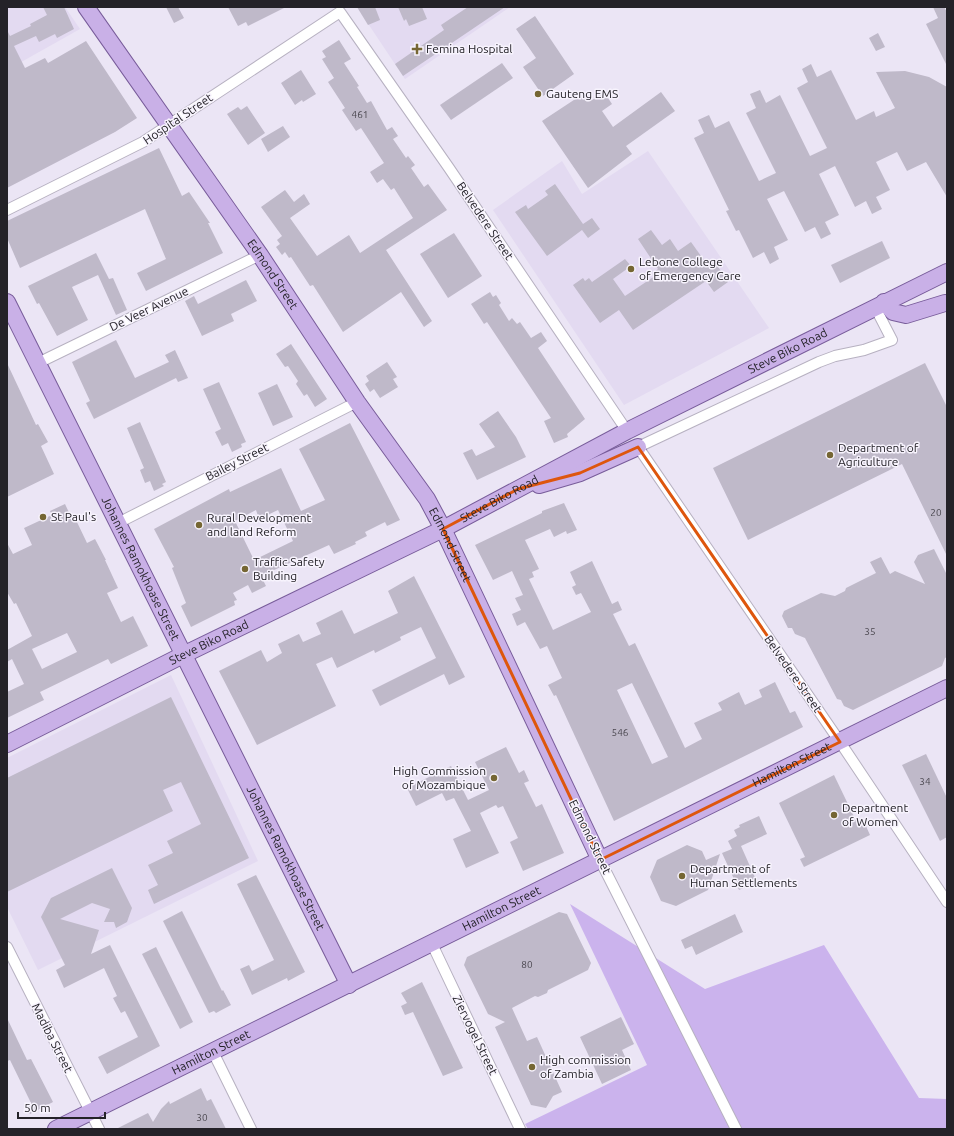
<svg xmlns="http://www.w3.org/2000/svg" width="954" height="1136" font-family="Ubuntu,sans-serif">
  <rect width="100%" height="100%" fill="#ebe5f5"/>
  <g fill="#e3daf1">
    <path d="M7 7H65L80 29 7 70Z"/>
    <path d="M357 7H510L405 79Z"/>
    <path d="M648 151 769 328 624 405 493 210 562 161 582 194Z"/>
    <path d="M171 675 258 861 38 970 7 907V758Z"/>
  </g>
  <path fill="#cbb3ed" d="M570 904 705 989 824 945 919 1098 947 1099V1129H528L525 1124 647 1065Z"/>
  <g fill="#bfb9c9" fill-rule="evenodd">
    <path d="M43 7H64L74 29 57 38 55 34 39 42 36 36 14 46 25 68 45 58 48 63 86 41 137 118 115 132 7 188V30L10 36 31 26 30 24 47 15Z"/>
    <path d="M166 7H178L184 18 174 23Z"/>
    <path d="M228 7H286L248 26 246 22 238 26Z"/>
    <path d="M357 7H375L380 20 368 25Z"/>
    <path d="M398 7H422L427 19 409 26 406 19 404 21Z"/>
    <path d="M468 7H505L403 76 395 64 444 30 441 25Z"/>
    <path d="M933 7H944L947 12V66L926 24 938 18Z"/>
    <path d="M535 16 574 74 543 96 523 67 536 58 516 29Z"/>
    <path d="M878 33 885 47 876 51 869 38Z"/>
    <path d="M339 40 351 59 344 63 359 86 357 87 367 103 371 101 387 130 392 127 398 136 393 139 406 158 408 156 415 165 411 168 424 187 428 184 447 210 386 250 432 321 424 327 401 292 343 332 313 285 310 286 291 257 289 258 285 252 282 255 276 247 280 244 277 240 282 236 261 207 285 190 294 202 304 194 310 204 290 218 317 256 349 235 360 253 413 218 394 188 391 190 383 179 377 183 370 172 384 163 361 128 356 131 342 110 345 108 328 82 334 78 322 59 326 57 322 51Z"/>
    <path d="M502 63 513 78 451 120 440 105Z"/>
    <path d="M811 64 817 77 831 70 856 120 874 111 876 117 895 108 876 72 905 71 929 77 947 87V197L926 162 907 171 897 152 876 162 890 190 876 197 882 209 872 214 866 201 855 207 835 166 819 174 839 215 825 222 831 234 821 239 815 227 805 232 784 191 767 199 788 240 774 247 779 259 770 264 764 252 753 258 739 230 736 231 726 211 729 210 694 138 704 133 698 120 709 115 715 128 729 121 759 181 776 173 746 113 756 108 750 94 760 90 766 103 780 95 810 156 827 148 797 88 808 82 802 69Z"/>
    <path d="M301 70 316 94 303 102 302 100 295 105 281 83Z"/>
    <path d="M586 92 592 100 604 92 612 104 602 111 613 127 661 92 675 111 626 146 632 154 588 188 542 121Z"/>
    <path d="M247 106 265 133 248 145 227 114 238 107 241 110Z"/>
    <path d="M283 126 290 137 268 152 261 139Z"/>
    <path d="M159 148 182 196 189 192 210 223H208L223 253 146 291 137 273 166 259 145 209 20 268 7 238V221Z"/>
    <path d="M555 184 583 224 592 218 600 229 588 238 582 230 547 256 515 212 526 205 528 209 548 195 545 191Z"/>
    <path d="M651 230 662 245 670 239 678 251 691 242 706 263 713 259 728 282 714 292 706 281 633 330 619 310 600 323 573 285 583 278 585 281 589 278 592 282 625 259 631 266 613 279 625 296 655 276 653 273 658 269 638 239Z"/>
    <path d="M454 233 482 276 448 298 420 254Z"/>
    <path d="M882 241 890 258 840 283 831 265Z"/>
    <path d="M96 253 109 279 113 278 127 310 116 315 98 275 72 287 88 320 57 336 39 303 37 304 28 286Z"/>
    <path d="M246 280 257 301 231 314 234 321 202 336 185 301 194 296 198 304Z"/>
    <path d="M490 292 493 297 496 295 501 303 499 305 509 321 512 318 517 324 520 322 531 338 541 332 547 341 538 348 585 419 567 434 568 437 554 443 544 421 551 418 487 322 484 324 471 304Z"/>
    <path d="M116 340 135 378 169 362 165 355 175 350 188 378 178 382 176 378 94 419 86 403 90 401 72 362Z"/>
    <path d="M291 344 327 399 315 407 307 394 304 396 296 384 298 381 288 366 285 367 276 354Z"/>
    <path d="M387 362 397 377 393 379 398 387 380 398 374 389 370 392 365 384 369 381 366 376Z"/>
    <path d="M7 363 36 425 38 424 48 442 41 446 54 474 7 497Z"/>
    <path d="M925 363 947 407V556L902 464 748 540 713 468Z"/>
    <path d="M219 382 246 442 241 444 242 447 232 452 228 443 222 446 215 432 221 429 203 389Z"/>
    <path d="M277 384 293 417 273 426 258 393Z"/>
    <path d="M498 411 516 437 526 457 477 480 463 453 472 449 476 456 495 447 479 424Z"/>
    <path d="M140 422 166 482 162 484 164 486 154 491 150 481 145 483 140 470 144 468 127 428Z"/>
    <path d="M350 423 400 520 387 526 385 522 365 532 367 536 355 542 356 544 334 554 329 545 261 576 266 586 252 593 248 585 233 593 237 600 234 601 235 605 191 627 181 606 186 603 172 568 174 567 154 529 229 489 230 492 281 468 301 511 325 500 299 449ZM256 510 259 519 278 510 293 541 254 560 235 521Z"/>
    <path d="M564 503 577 530 567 534 566 531 554 537 550 529 525 540 539 569 532 572 534 577 529 579 553 630 591 612 581 593 576 595 572 587 576 585 570 572 592 561 612 604 618 601 622 610 613 614 629 646 635 643 685 748 702 739 694 723 722 710 718 703 739 692 745 705 762 697 759 690 775 682 790 713 795 711 803 727 614 821 556 695 554 696 548 685 562 678 547 646 540 649 525 622 517 626 512 614 521 610 515 598 523 595 512 571 493 580 475 545 542 513V511ZM632 683 668 757 652 764 617 690Z"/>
    <path d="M65 504 73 521 76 520 87 543 95 539 106 560H105L118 588 107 593 121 622 133 616 148 646 111 664 108 659 40 692 44 700 7 718V692L24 684 12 659 7 662V650L32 636 16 603 14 604 7 592V543L13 554 32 545 24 528 52 515 50 511ZM67 633 77 652 42 669 32 649Z"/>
    <path d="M934 549 947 575V657L945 658 942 666 853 710 844 706 841 700 837 699 805 638 795 634 792 628H788L782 616 784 611 821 593 835 596 845 591 846 588 876 573 870 562 881 557 890 574 895 571 925 584 914 562 918 555Z"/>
    <path d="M414 576 465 677 449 685 444 674 380 706 372 690 436 658 421 627 400 637 401 640 375 653 374 650 337 668 332 657 316 664 336 706 257 745 219 671 261 650 267 662 282 653 278 644 299 634 303 642 321 634 316 623 342 610 354 634 398 613 388 591Z"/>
    <path d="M171 697 249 858 154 904 148 890 158 885 148 865 173 853 167 841 201 824 181 782 163 790 173 811 7 892V778Z"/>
    <path d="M506 747 519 773 524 770 529 781 524 783 536 807 542 804 564 853 523 871 510 842 518 838 503 806 498 808 496 805 480 813 499 853 466 868 453 839 471 831 454 798 446 801 442 793 416 806 407 788 451 766 468 800 489 790 475 762Z"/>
    <path d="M926 754 947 798V837L940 841 902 765Z"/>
    <path d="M834 775 859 827 865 824 870 835 804 867 800 859 805 857 779 803Z"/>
    <path d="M759 816 767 834 741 846 757 882 739 890 722 853 732 849 728 841 737 836 734 830 740 827 739 825Z"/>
    <path d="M687 845 702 851 706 860 720 854 708 890 676 906 661 901 650 877 657 860Z"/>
    <path d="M112 868 132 908 127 922 116 928 114 922H104L110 909 92 903 60 919 99 930 91 954 110 945 160 1046 107 1074 98 1057 138 1037 125 1011 121 1013 113 998 117 996 104 968 64 988 56 970 65 965 41 917 51 898Z"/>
    <path d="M256 875 305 972 288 981 287 978 252 995 240 969 249 965 252 971 274 960 237 884Z"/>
    <path d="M182 911 222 991 223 990 231 1005 216 1013 214 1011 209 1013 163 921Z"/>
    <path d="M559 912 567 914 591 963 588 970 548 990 547 993 538 997 535 996 512 1008 527 1041 537 1037 562 1092 553 1096 546 1108 531 1105 495 1027 505 1022 488 1014 464 965 467 957Z"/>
    <path d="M735 914 743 932 696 955 692 946 685 949 681 940Z"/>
    <path d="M156 947 193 1022 180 1029 142 954Z"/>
    <path d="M422 982 463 1068 443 1076 413 1012 405 1015 401 1006 407 1003 401 993Z"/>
    <path d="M621 1017 634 1044 622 1050 631 1070 602 1084 580 1037Z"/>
    <path d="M7 1018 27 1060 31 1059 53 1102 30 1114 26 1106 31 1103 10 1060 7 1061Z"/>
    <path d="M201 1088 207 1101 211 1099 226 1129H116L148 1113 153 1122 161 1109 169 1101 170 1104Z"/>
  </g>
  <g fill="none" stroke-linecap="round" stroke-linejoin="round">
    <defs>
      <g id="minor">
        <path d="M7 210 143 142 340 12 449 168 627 431"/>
        <path d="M875 307 892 340 864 350 835 356 819 362 638 447 840 742 947 902"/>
        <path d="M38 363 260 255"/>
        <path d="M118 523 357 402"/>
        <path d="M600 860 736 1129"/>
        <path d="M432 944 520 1129"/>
        <path d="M7 947 99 1129"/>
        <path d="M213 1052 251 1129"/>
      </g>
      <g id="primary">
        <path id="s1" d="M86 7 260 255 357 402 427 499 443 529 600 860"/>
        <path id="s2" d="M7 302 349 985"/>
        <path d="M884 302 893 312 906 315 945 303"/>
        <path d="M539 485 580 473 638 447"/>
        <path id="s3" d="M7 744 183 655 443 529 627 431 947 272"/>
        <path id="s4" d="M56 1129 947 688"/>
      </g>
    </defs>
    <use href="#minor" stroke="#b7b1c1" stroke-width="12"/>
    <use href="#primary" stroke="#785c9a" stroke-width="18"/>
    <use href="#minor" stroke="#fff" stroke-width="10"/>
    <use href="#primary" stroke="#c9b0e7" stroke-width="16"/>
  </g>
  <path fill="none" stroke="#de560d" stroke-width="3" stroke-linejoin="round" d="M638 447 840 742 600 860 443 529 518 489 580 473Z"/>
  <g fill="#756633" stroke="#f7f3fd" stroke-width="1.5">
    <path d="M415 43h4v4h4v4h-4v4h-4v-4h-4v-4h4z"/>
    <circle cx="538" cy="94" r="4"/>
    <circle cx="631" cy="269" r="4"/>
    <circle cx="830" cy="455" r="4"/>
    <circle cx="43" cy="517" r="4"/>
    <circle cx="199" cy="525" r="4"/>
    <circle cx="245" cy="569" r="4"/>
    <circle cx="494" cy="778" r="4"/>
    <circle cx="834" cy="815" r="4"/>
    <circle cx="682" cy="876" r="4"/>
    <circle cx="532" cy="1067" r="4"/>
  </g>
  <g text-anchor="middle" stroke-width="3" stroke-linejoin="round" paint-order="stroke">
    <g font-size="10" fill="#4b4850">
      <text x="360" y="118">461</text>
      <text x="936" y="516">20</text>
      <text x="870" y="635">35</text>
      <text x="620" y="736">546</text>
      <text x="925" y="785">34</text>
      <text x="527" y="968">80</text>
      <text x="202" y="1121">30</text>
    </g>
    <g font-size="12" fill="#242228" stroke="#f7f3fd" text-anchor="start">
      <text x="426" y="53">Femina Hospital</text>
      <text x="546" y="98">Gauteng EMS</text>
      <text x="639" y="266">Lebone College<tspan x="639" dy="14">of Emergency Care</tspan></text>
      <text x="838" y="452">Department of<tspan x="838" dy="14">Agriculture</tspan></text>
      <text x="51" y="521">St Paul's</text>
      <text x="207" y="522">Rural Development<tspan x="207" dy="14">and land Reform</tspan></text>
      <text x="253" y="566">Traffic Safety<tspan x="253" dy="14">Building</tspan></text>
      <text x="486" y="775" text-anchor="end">High Commission<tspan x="486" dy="14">of Mozambique</tspan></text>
      <text x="842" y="812">Department<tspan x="842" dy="14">of Women</tspan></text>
      <text x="690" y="873">Department of<tspan x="690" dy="14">Human Settlements</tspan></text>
      <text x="540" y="1064">High commission<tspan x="540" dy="14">of Zambia</tspan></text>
    </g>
    <g font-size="12" fill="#242228" stroke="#f7f3fd">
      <text transform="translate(178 119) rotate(-34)" y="4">Hospital Street</text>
      <text transform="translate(485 221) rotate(56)" y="4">Belvedere Street</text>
      <text dy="4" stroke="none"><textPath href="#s1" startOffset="326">Edmond Street</textPath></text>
      <text transform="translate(149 309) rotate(-26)" y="4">De Veer Avenue</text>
      <text dy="4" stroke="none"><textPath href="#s3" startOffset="874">Steve Biko Road</textPath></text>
      <text transform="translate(237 462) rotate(-27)" y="4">Bailey Street</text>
      <text dy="4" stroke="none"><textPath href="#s3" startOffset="550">Steve Biko Road</textPath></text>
      <text dy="4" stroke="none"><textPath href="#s1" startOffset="650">Edmond Street</textPath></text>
      <text dy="4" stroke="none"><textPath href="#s2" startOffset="298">Johannes Ramokhoase Street</textPath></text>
      <text dy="4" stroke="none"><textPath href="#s3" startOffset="226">Steve Biko Road</textPath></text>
      <text transform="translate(793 674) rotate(55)" y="4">Belvedere Street</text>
      <text dy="4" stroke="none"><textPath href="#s4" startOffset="821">Hamilton Street</textPath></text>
      <text transform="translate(590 837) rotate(64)" y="4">Edmond Street</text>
      <text dy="4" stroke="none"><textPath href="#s2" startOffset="622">Johannes Ramokhoase Street</textPath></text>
      <text dy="4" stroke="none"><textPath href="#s4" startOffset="497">Hamilton Street</textPath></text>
      <text transform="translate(475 1035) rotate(64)" y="4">Ziervogel Street</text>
      <text transform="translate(52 1038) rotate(63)" y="4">Madiba Street</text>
      <text dy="4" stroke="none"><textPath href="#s4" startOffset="173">Hamilton Street</textPath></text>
    </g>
  </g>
  <rect width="954" height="1136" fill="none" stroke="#242228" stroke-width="16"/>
  <path d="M18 1112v6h87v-6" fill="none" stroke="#242228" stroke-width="2"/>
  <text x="24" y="1112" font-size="12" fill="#242228" stroke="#f7f3fd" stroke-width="3" paint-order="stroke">50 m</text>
</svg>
